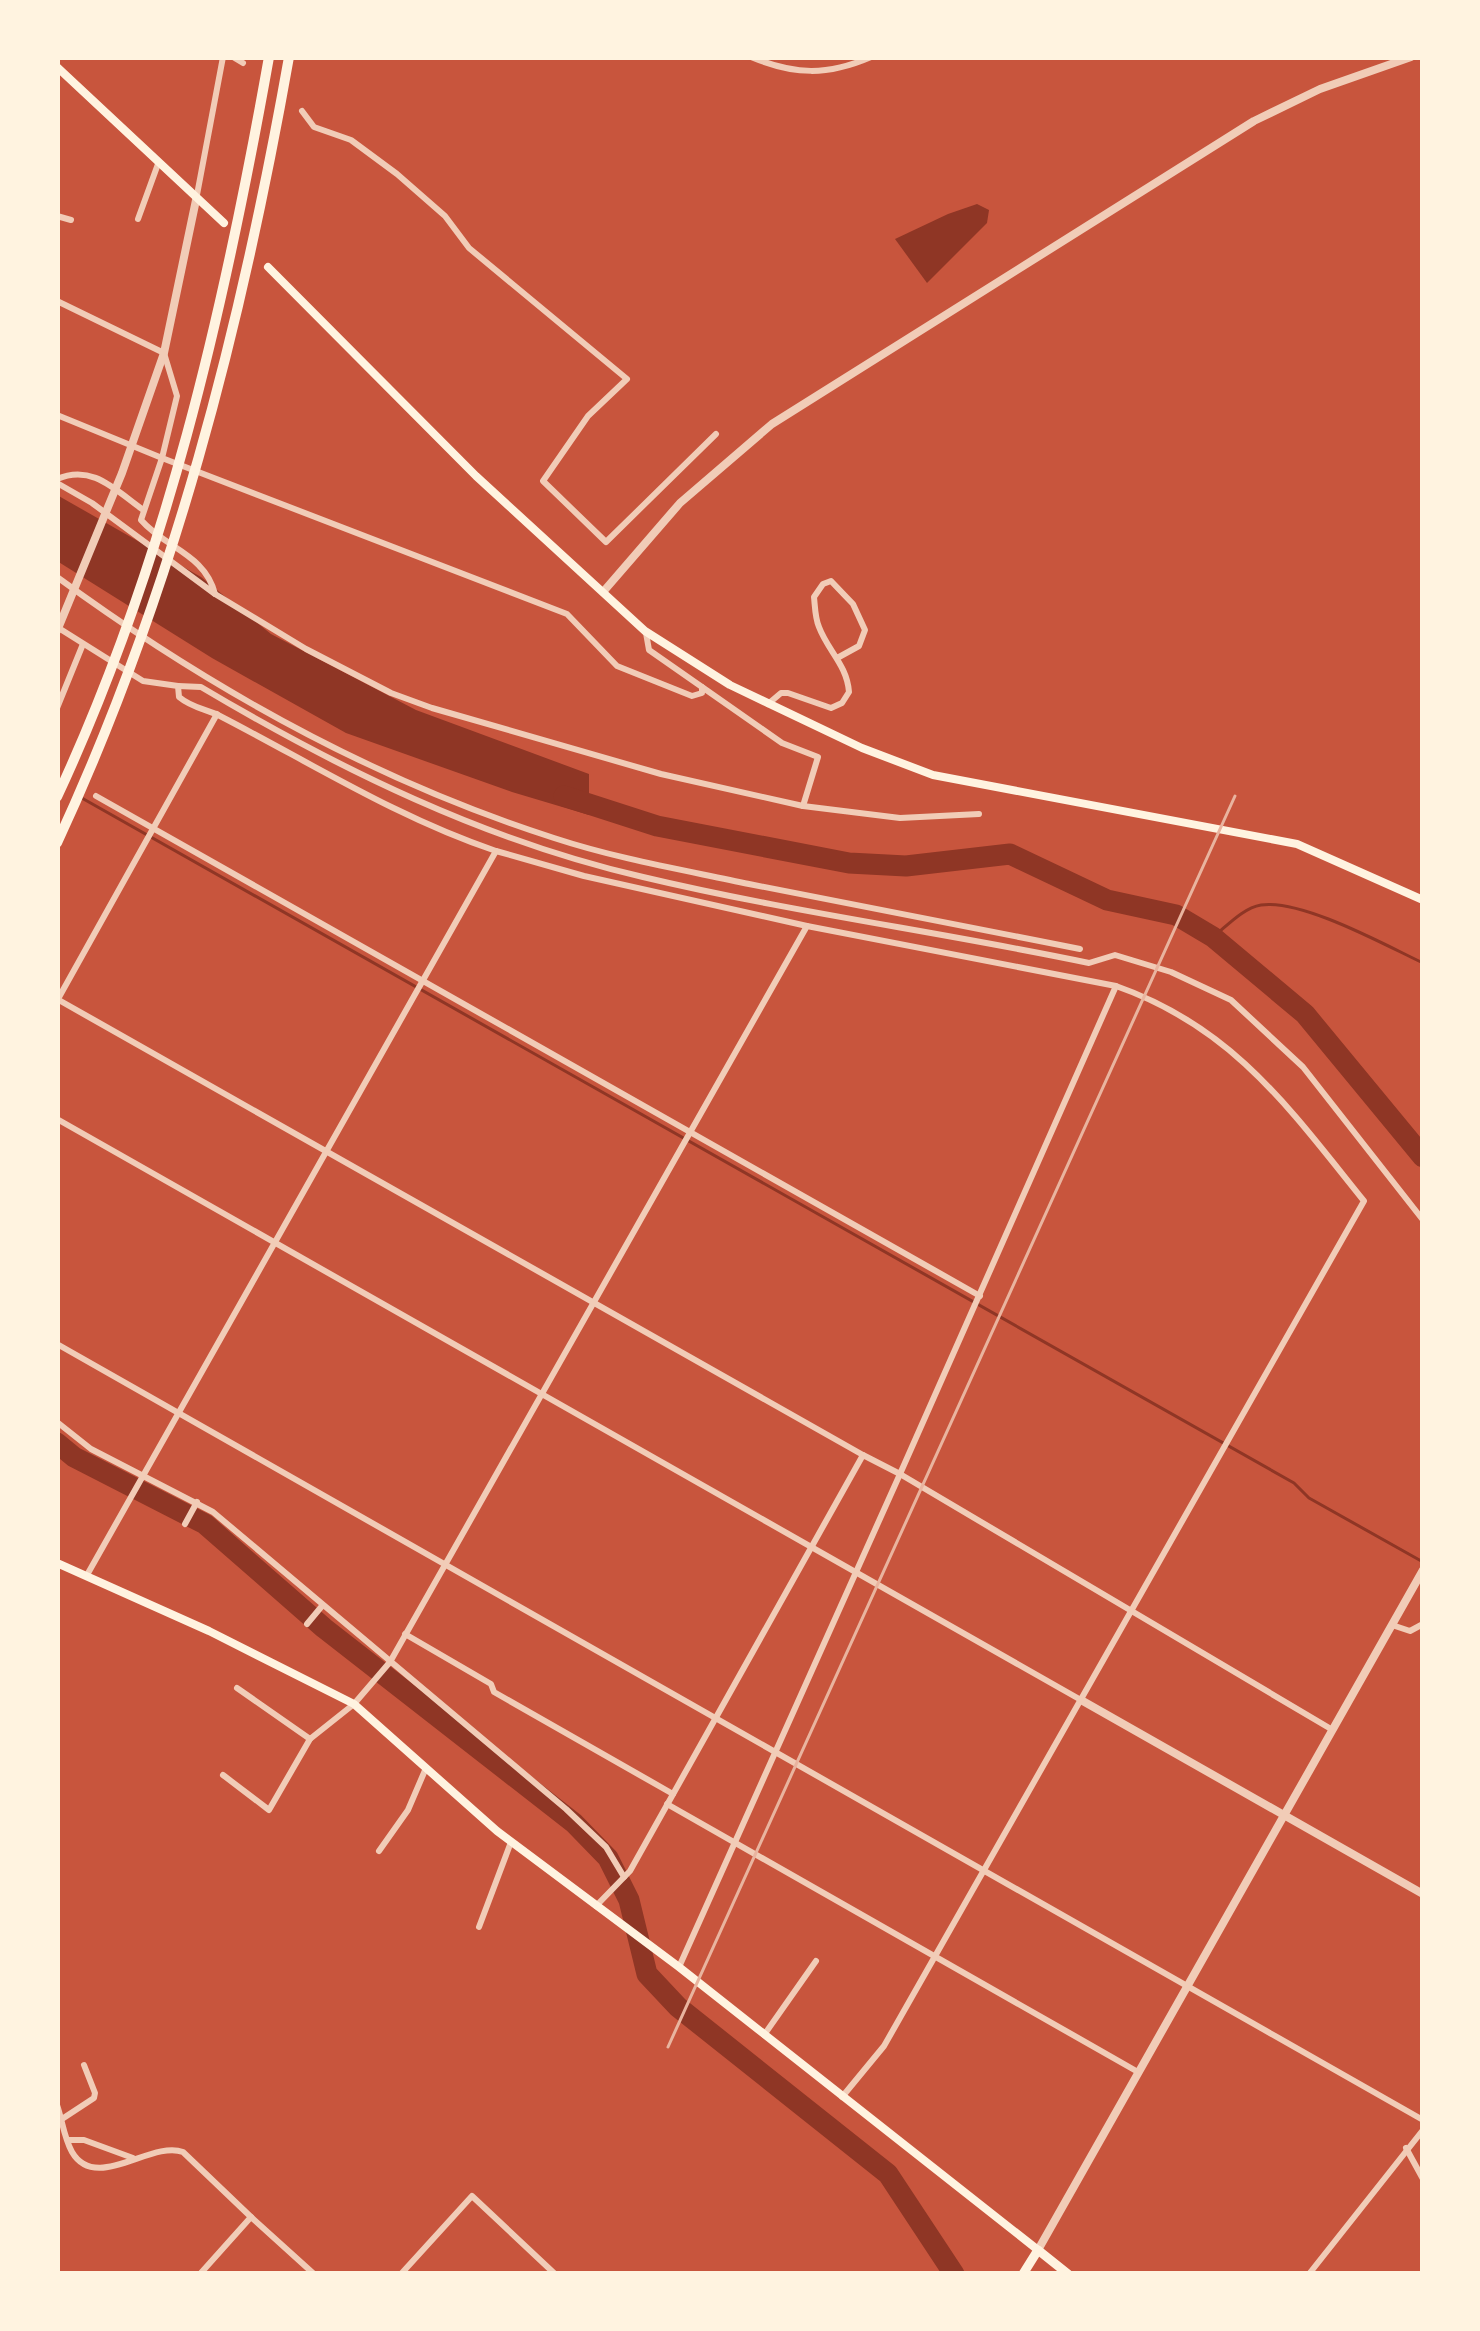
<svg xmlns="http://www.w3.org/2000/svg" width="1480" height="2331" font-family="Signika,sans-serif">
  <rect width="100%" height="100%" fill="#c8553d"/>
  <g fill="#8f3625">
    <path d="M977 204 989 210 987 223 927 283 895 239 948 214Z"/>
    <path d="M57 495 201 577 271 634 416 710 589 774V815L512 792 346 733 212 658 57 561Z"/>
  </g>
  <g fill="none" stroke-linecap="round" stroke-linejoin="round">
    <g stroke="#8f3625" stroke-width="3">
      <path d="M80 797 1294 1483 1309 1498 1423 1562"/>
      <path d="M1213 937C1227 926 1243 908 1261 905 1302 899 1385 945 1423 963"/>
    </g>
    <g stroke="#8f3625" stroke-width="21">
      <path d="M564 796 657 826 849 863 906 866 1010 854 1107 900 1176 915 1213 937 1305 1014 1423 1157"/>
      <path d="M57 1443 74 1457 205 1524 324 1628 574 1823 608 1858 629 1900 647 1974 678 2007 888 2174 954 2274"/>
    </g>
    <g stroke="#f1ccb7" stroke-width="6">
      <path d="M233 57 243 63"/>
      <path d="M751 57C795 75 827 76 871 57"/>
      <path d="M302 111 314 127 351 140 397 174 445 216 469 248 627 379 588 416 543 481 606 542 716 434"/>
      <path d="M196 200 223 57"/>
      <path d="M57 216 71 220"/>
      <path d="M138 219 158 164"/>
      <path d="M57 301 164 353 177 396 162 458 567 614 617 666 692 696 702 693V687L649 650 646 633"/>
      <path d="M57 415 162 458 141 520C165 548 205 554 215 594L92 503 57 483"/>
      <path d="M57 479C92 464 114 489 142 509"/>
      <path d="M57 577C210 689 373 780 554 838 618 859 684 870 749 884 860 906 970 927 1080 949"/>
      <path d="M215 594 306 649 391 693 432 708 661 774 803 806 818 757 782 743 702 687"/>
      <path d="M57 627 143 681 178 686 179 697C192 708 206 709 220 716 311 763 398 818 496 851L87 1575"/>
      <path d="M178 686 201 687C339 769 486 841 643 877 790 912 941 932 1089 963L1115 955 1171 972 1231 1000 1303 1067 1423 1220"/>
      <path d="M768 704 781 693H788L831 708 842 703 849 692C847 665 828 651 819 627 815 618 815 606 814 597L823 584 831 581 853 604 865 630 859 646 839 657"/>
      <path d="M57 708 83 644"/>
      <path d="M96 796 980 1296"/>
      <path d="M803 806 900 818 979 814"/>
      <path d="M496 851 584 876 807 926"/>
      <path d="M57 999 863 1455"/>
      <path d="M58 999 217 714"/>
      <path d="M57 1119 1081 1700"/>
      <path d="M57 1344 1423 2120"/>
      <path d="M57 1422 91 1449 213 1512 566 1809 606 1847 624 1877"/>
      <path d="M185 1524 197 1502"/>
      <path d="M307 1624 322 1606"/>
      <path d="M1392 1625 1410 1631 1423 1624"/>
      <path d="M405 1634 491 1684 494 1692 673 1794"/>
      <path d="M237 1688 310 1739 354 1704 390 1662 807 926 1116 986"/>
      <path d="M223 1775 269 1810 310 1739"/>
      <path d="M667 1804 1138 2072"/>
      <path d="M379 1851 408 1810 426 1768"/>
      <path d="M596 1906 630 1871 863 1455 900 1474 1116 986C1233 1027 1289 1108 1364 1201L884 2046 842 2097"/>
      <path d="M479 1927 511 1842"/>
      <path d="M679 1967 900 1474 1331 1729"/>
      <path d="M764 2035 816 1961"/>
      <path d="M57 2105C62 2119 64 2138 72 2152 96 2193 151 2140 183 2152L251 2217"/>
      <path d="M62 2119 94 2098 95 2093 84 2065"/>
      <path d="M68 2140H84L133 2158"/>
      <path d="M1406 2148 1423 2179"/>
      <path d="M200 2274 251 2217 314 2274"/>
      <path d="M401 2274 472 2196 555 2274"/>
      <path d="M1309 2274 1423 2130"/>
    </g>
    <g stroke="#f1ccb7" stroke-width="8">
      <path d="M603 592 680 503 772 424 1254 121 1320 89 1411 57"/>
      <path d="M57 631 122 473 164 353 196 200"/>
      <path d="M1081 1700 1423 1894"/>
      <path d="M1038 2250 1423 1570"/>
    </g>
    <g stroke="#fff3e0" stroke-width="8">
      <path d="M57 67 224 223"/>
      <path d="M268 267 476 476 645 631 730 685 862 748 933 775 1297 844 1423 900"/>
      <path d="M57 1563 209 1631 354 1704 497 1831 679 1967 1038 2250"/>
    </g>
    <path stroke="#fff3e0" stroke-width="9" d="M1023 2274 1038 2250 1068 2274"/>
    <g stroke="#fff3e0" stroke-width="10">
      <path d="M57 797C166 563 224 310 269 57"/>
      <path d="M57 843C173 593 241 328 289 57"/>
    </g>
    <path stroke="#e9b49f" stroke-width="3" d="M668 2047 1235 796"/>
  </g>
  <rect width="1480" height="2331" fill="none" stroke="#fff3e0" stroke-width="120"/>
</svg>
